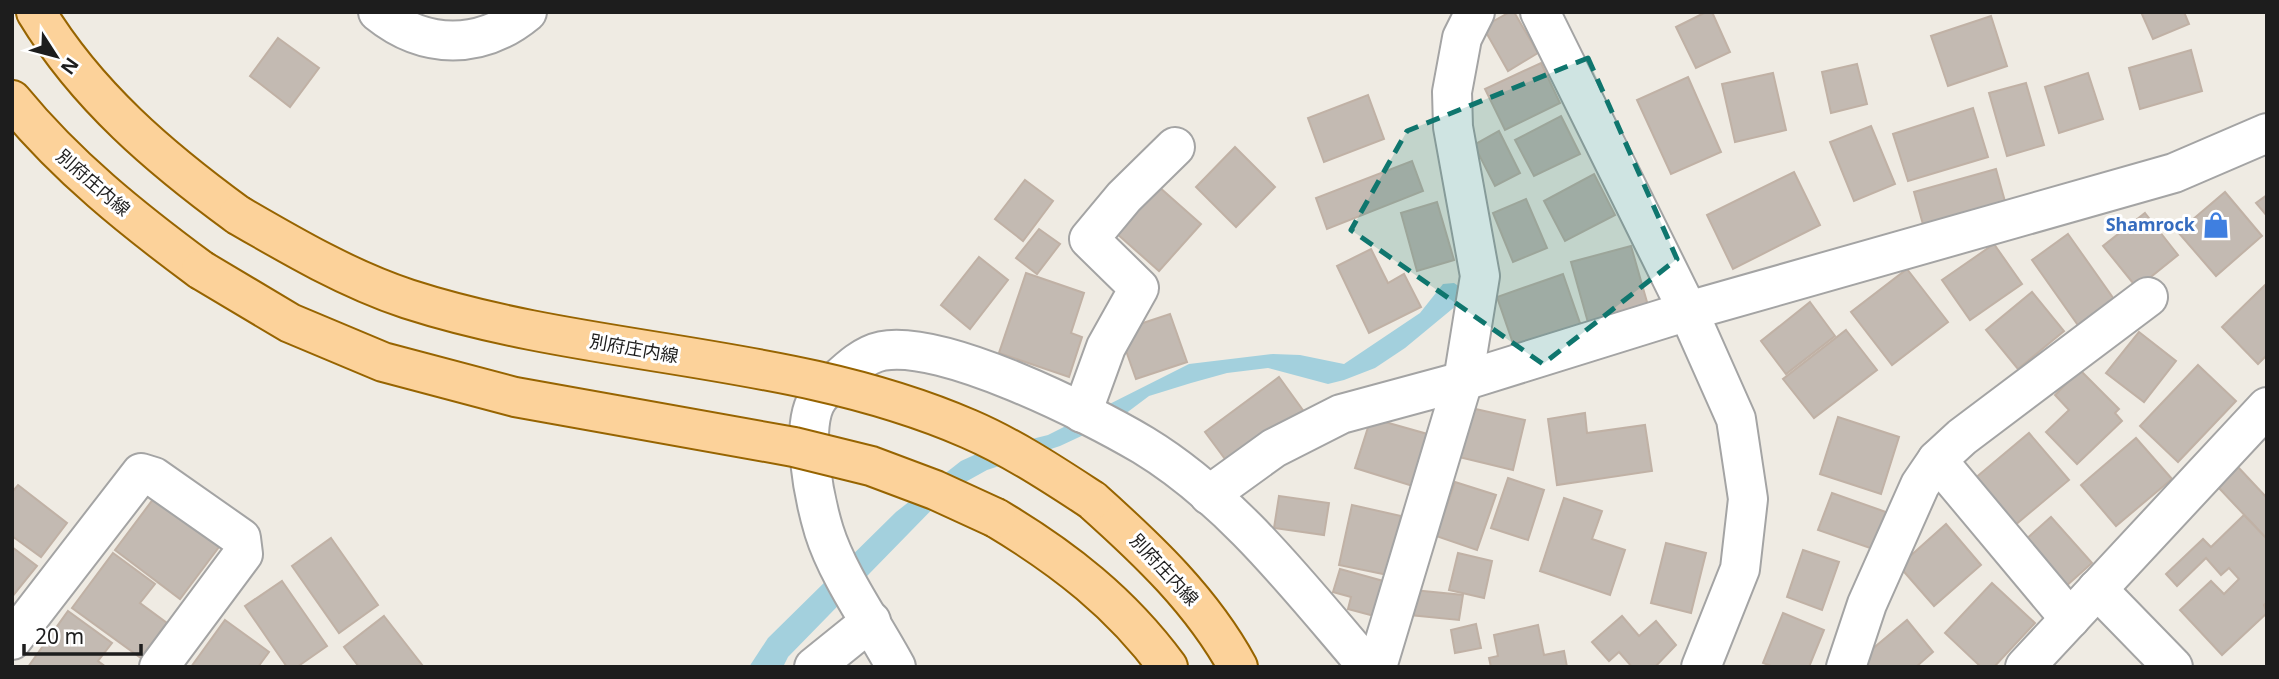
<svg xmlns="http://www.w3.org/2000/svg" width="2279" height="679" font-family="'Noto Sans','Noto Sans JP',sans-serif">
  <rect width="100%" height="100%" fill="#efebe3"/>
  <path fill="#a3d0dd" d="M1454 283 1463 289 1457 305 1405 348 1375 368 1344 380 1328 384 1268 368 1227 373 1191 383 1149 396 1125 414 1090 432 1060 446 987 470 951 490 788 657 783 667H749L768 638 896 512 961 461 983 451 1048 435 1189 364 1273 354 1300 355 1344 364 1420 313 1443 284Z"/>
  <g fill="#c3bab2" stroke="#c0b1a5" stroke-width="2">
    <path d="M1510 12H1514L1538 53 1508 71 1483 27Z"/>
    <path d="M1706 12H1712L1730 52 1696 68 1676 27Z"/>
    <path d="M2141 12H2184L2189 24 2153 39Z"/>
    <path d="M1991 16 2007 66 1948 86 1931 36Z"/>
    <path d="M278 38 319 68 290 107 250 76Z"/>
    <path d="M2191 50 2202 91 2140 109 2129 68Z"/>
    <path d="M1541 63 1560 103 1505 130 1485 89Z"/>
    <path d="M1857 64 1867 104 1831 113 1822 72Z"/>
    <path d="M1773 73 1786 130 1735 142 1722 84Z"/>
    <path d="M2088 73 2103 119 2059 133 2045 87Z"/>
    <path d="M1688 77 1721 152 1671 174 1637 100Z"/>
    <path d="M2026 83 2044 145 2007 156 1989 93Z"/>
    <path d="M1368 95 1384 139 1324 162 1308 118Z"/>
    <path d="M1973 108 1988 157 1908 181 1893 134Z"/>
    <path d="M1561 116 1580 154 1534 176 1515 140Z"/>
    <path d="M1871 126 1895 184 1854 201 1830 142Z"/>
    <path d="M1499 131 1520 173 1495 186 1474 145Z"/>
    <path d="M1235 147 1275 187 1236 227 1196 187Z"/>
    <path d="M1412 161 1423 191 1327 229 1316 198Z"/>
    <path d="M1996 169 2006 205 1924 228 1914 192Z"/>
    <path d="M1794 172 1820 225 1733 269 1707 215Z"/>
    <path d="M1594 174 1615 215 1565 241 1544 201Z"/>
    <path d="M1025 180 1053 201 1023 241 995 219Z"/>
    <path d="M1158 186 1201 224 1159 271 1116 233Z"/>
    <path d="M2225 192 2262 236 2216 276 2178 232Z"/>
    <path d="M2267 195V216L2256 203Z"/>
    <path d="M1526 199 1547 248 1513 262 1493 213Z"/>
    <path d="M1437 202 1454 260 1417 271 1401 213Z"/>
    <path d="M2145 213 2178 255 2137 288 2103 246Z"/>
    <path d="M1039 229 1060 244 1037 274 1016 258Z"/>
    <path d="M2068 234 2116 302 2080 328 2032 260Z"/>
    <path d="M1994 244 2022 284 1970 320 1942 280Z"/>
    <path d="M1631 246 1649 309 1589 326 1571 262Z"/>
    <path d="M1371 249 1388 283 1404 274 1421 307 1369 333 1337 266Z"/>
    <path d="M979 257 1008 280 970 329 941 305Z"/>
    <path d="M1907 269 1948 322 1892 365 1851 312Z"/>
    <path d="M1026 273 1084 293 1071 333 1082 337 1069 377 999 353Z"/>
    <path d="M1563 274 1582 329 1516 352 1497 297Z"/>
    <path d="M2266 284 2267 355 2258 364 2222 327Z"/>
    <path d="M2032 292 2064 331 2018 369 1986 330Z"/>
    <path d="M1810 302 1835 336 1786 374 1761 341Z"/>
    <path d="M1170 314 1187 362 1136 379 1119 331Z"/>
    <path d="M1846 330 1877 370 1814 418 1783 379Z"/>
    <path d="M2139 332 2176 361 2144 402 2106 373Z"/>
    <path d="M2198 365 2236 401 2178 462 2140 426Z"/>
    <path d="M2080 370 2119 409 2115 413 2122 421 2077 464 2046 432 2069 410 2055 395Z"/>
    <path d="M1279 377 1305 413 1231 467 1205 432Z"/>
    <path d="M1471 408 1525 420 1513 470 1459 457Z"/>
    <path d="M1585 413 1587 433 1645 425 1652 471 1557 485 1548 419Z"/>
    <path d="M1838 417 1899 437 1881 494 1820 474Z"/>
    <path d="M1371 418 1431 435 1416 487 1355 468Z"/>
    <path d="M2029 433 2069 480 2014 526 1974 479Z"/>
    <path d="M2136 438 2172 479 2116 526 2081 485Z"/>
    <path d="M2238 467 2267 498 2266 538 2218 487Z"/>
    <path d="M1508 478 1544 490 1528 540 1491 528Z"/>
    <path d="M1455 482 1496 495 1477 550 1436 536Z"/>
    <path d="M18 485 67 523 41 557 12 536V492Z"/>
    <path d="M1832 493 1886 512 1873 549 1818 530Z"/>
    <path d="M157 494 222 543 180 599 115 550Z"/>
    <path d="M1279 496 1329 503 1324 535 1274 528Z"/>
    <path d="M1564 498 1602 511 1592 539 1625 550 1610 595 1540 571Z"/>
    <path d="M1352 505 1401 516 1388 575 1339 565Z"/>
    <path d="M2244 515 2267 539V602L2264 605 2267 613 2222 655 2180 610 2211 581 2224 594 2239 579 2229 568 2221 575 2206 558 2177 586 2166 574 2203 539 2211 547Z"/>
    <path d="M2051 517 2092 563 2065 587 2024 541Z"/>
    <path d="M1946 524 1981 565 1934 606 1899 566Z"/>
    <path d="M331 538 378 605 339 633 292 566Z"/>
    <path d="M1666 543 1706 553 1691 613 1651 603Z"/>
    <path d="M12 547 37 566 12 597Z"/>
    <path d="M1803 550 1839 562 1822 610 1787 597Z"/>
    <path d="M113 553 155 584 140 603 167 623 141 658 72 608Z"/>
    <path d="M1458 553 1492 561 1484 598 1449 590Z"/>
    <path d="M1340 569 1387 582 1378 617 1348 609 1351 597 1333 592Z"/>
    <path d="M282 581 327 646 297 667H287L245 606Z"/>
    <path d="M1992 583 2035 623 1994 667H1981L1945 633Z"/>
    <path d="M1413 590 1463 595 1459 620 1410 615Z"/>
    <path d="M68 611 112 643 98 661 106 667H28Z"/>
    <path d="M1783 613 1824 630 1809 667H1774L1763 663Z"/>
    <path d="M384 616 423 666V667H359L344 647Z"/>
    <path d="M1622 616 1639 636 1656 621 1676 645 1655 667H1632L1619 652 1609 661 1592 642Z"/>
    <path d="M225 620 269 652 258 667H191Z"/>
    <path d="M1907 620 1933 652 1916 667H1862L1858 661Z"/>
    <path d="M1476 624 1481 648 1455 653 1451 630Z"/>
    <path d="M1538 625 1544 655 1564 651 1567 667H1491L1489 658 1498 656 1494 635Z"/>
  </g>
  <g fill="none" stroke-linecap="round" stroke-linejoin="round">
    <defs>
      <g id="minor">
        <path d="M378 12C425 50 481 50 527 12"/>
        <path d="M1540 12 1688 311 1736 419 1748 499 1740 569 1701 667"/>
        <path d="M1082 413 1106 347 1139 288 1089 239 1124 197 1175 147"/>
        <path d="M1937 460 2070 619"/>
        <path d="M1209 495 1274 448 1341 414 1463 381 1688 311 2174 173 2267 133"/>
        <path d="M2097 589 2173 667"/>
        <path d="M12 640 141 473 154 477 241 538 243 554 159 667"/>
        <path d="M814 667 871 621"/>
        <path d="M896 667C873 624 838 576 824 531 815 501 798 424 819 397 823 392 829 387 834 383 848 370 863 355 882 351 942 339 1089 413 1143 445 1232 499 1300 588 1368 667"/>
        <path d="M1377 667 1463 381 1480 276 1453 127 1452 92 1462 38 1475 12"/>
        <path d="M1846 667 1867 604 1920 485 1937 460 1962 437 2148 297"/>
        <path d="M2025 667 2267 407"/>
      </g>
      <g id="major">
        <path d="M36 12C87 96 160 158 238 215"/>
        <path d="M12 100C67 167 132 219 201 270"/>
        <path d="M1092 500C1148 550 1202 601 1238 667"/>
        <path d="M996 518C1063 558 1121 603 1168 667"/>
      </g>
    </defs>
    <use href="#minor" stroke="#a4a4a4" stroke-width="42"/>
    <use href="#major" stroke="#976400" stroke-width="42"/>
    <use href="#minor" stroke="#fff" stroke-width="38"/>
    <use href="#major" stroke="#fcd29a" stroke-width="38"/>
    <defs>
      <g id="major-bridge">
        <path d="M238 215C293 247 348 279 408 299 591 358 792 352 969 429 1013 448 1052 474 1092 500"/>
        <path d="M201 270 290 323 383 362 515 397 794 447 871 466 935 490 996 518"/>
      </g>
    </defs>
    <use href="#major-bridge" stroke="#976400" stroke-width="42" stroke-linecap="butt"/>
    <use href="#major-bridge" stroke="#fcd29a" stroke-width="38"/>
  </g>
  <path fill="#0f766e" fill-opacity="0.2" stroke="#0f766e" stroke-width="5" stroke-dasharray="14 9" stroke-linejoin="round" d="M1588 58 1677 259 1543 364 1351 230 1407 131Z"/>
  <defs>
    <symbol id="shop-bare" viewBox="-9 -9 18 18"><path d="M-5-2.5h2.3a2.7 3.5 0 0 1 5.4 0H5L5.5 6h-11ZM-1.5-2.5h3a1.5 2.3 0 0 0-3 0Z" fill="#3f7fe0" stroke="#fff" stroke-width="2.5" paint-order="stroke"/></symbol>
  </defs>
  <g fill-rule="evenodd">
    <use href="#shop-bare" x="2197" y="206" width="38" height="38"/>
  </g>
  <g text-anchor="middle" stroke-width="6" stroke-linejoin="round" paint-order="stroke">
    <g font-size="18" fill="#1d1d1d" stroke="#fff">
      <text transform="translate(93 183) rotate(41)" y="6">別府庄内線</text>
      <text transform="translate(634 349) rotate(10)" y="6">別府庄内線</text>
      <text transform="translate(1164 570) rotate(47)" y="6">別府庄内線</text>
    </g>
    <g font-size="18" font-weight="bold" fill="#366cbe" stroke="#fff" text-anchor="end">
      <text x="2195" y="231">Shamrock</text>
    </g>
  </g>
  <rect width="2279" height="679" fill="none" stroke="#1d1d1d" stroke-width="28"/>
  <g transform="translate(56 56) rotate(126)" stroke="#ffffff" stroke-width="5" paint-order="stroke">
  <path d="M0-5L12 26L0 18L-12 26Z" fill="#1d1d1d"/>
  <text y="-10" font-size="19" font-weight="bold" text-anchor="middle" fill="#1d1d1d">N</text>
  </g>
  <path d="M24 644v10h117v-10" fill="none" stroke="#1d1d1d" stroke-width="3.5"/>
  <text x="35" y="644" font-size="21" fill="#1d1d1d" stroke="#ffffff" stroke-width="5" paint-order="stroke">20 m</text>
</svg>
